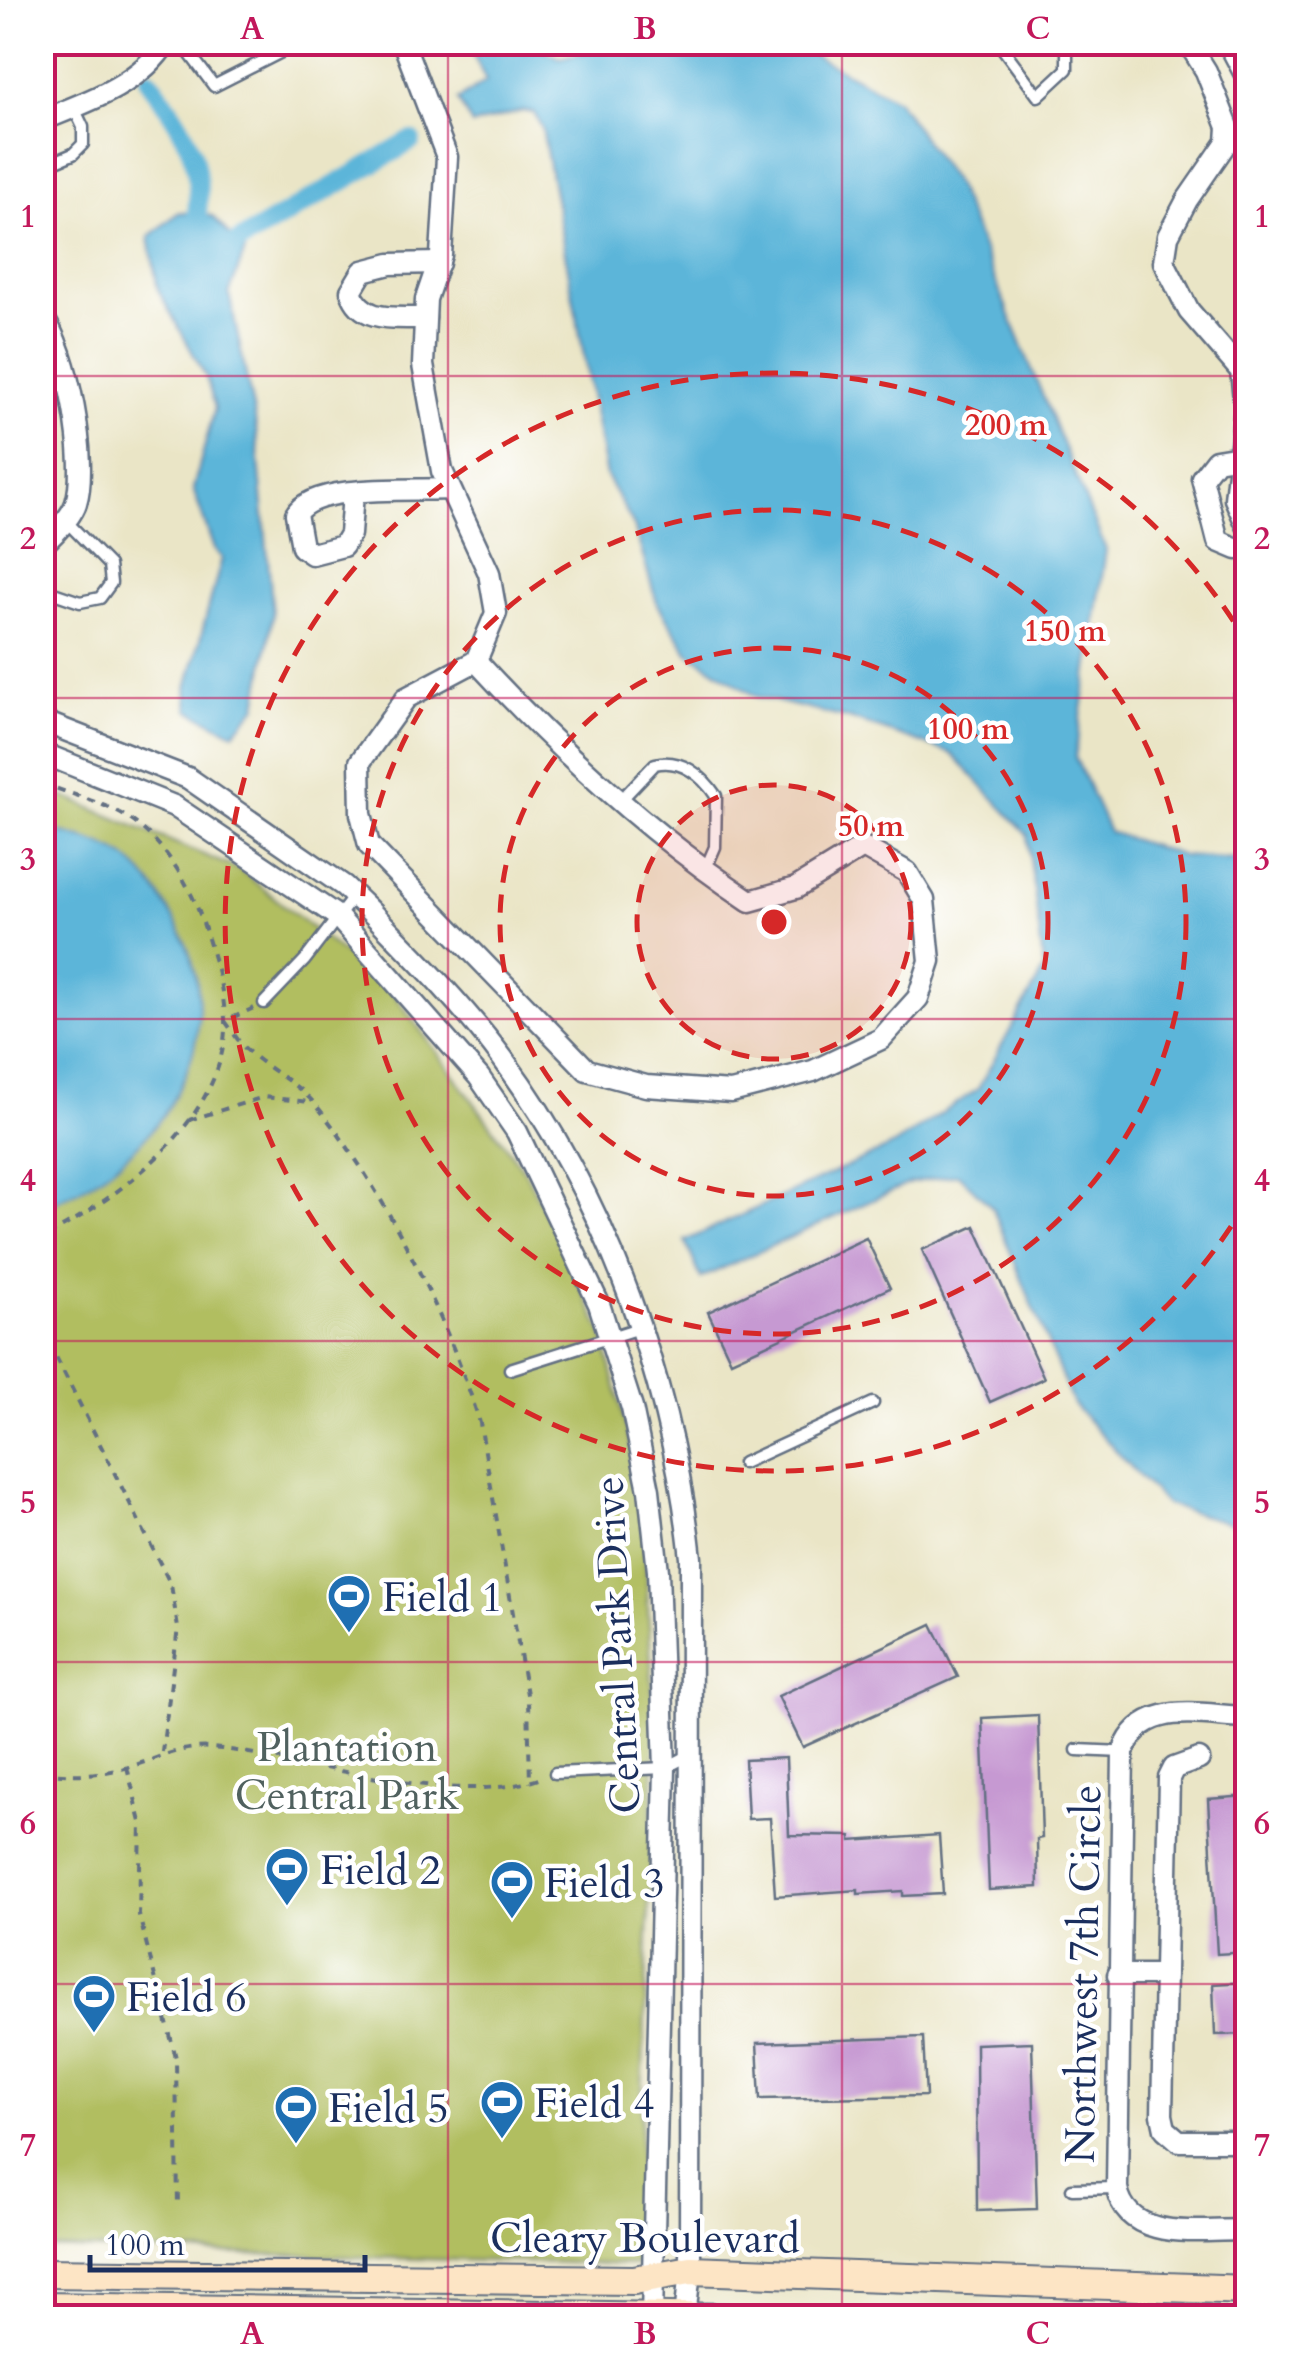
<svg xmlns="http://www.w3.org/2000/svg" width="1290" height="2360" font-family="Cardo,serif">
  <rect width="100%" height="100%" fill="#fff"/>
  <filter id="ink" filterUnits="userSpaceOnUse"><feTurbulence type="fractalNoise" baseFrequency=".01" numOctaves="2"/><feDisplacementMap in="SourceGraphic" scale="20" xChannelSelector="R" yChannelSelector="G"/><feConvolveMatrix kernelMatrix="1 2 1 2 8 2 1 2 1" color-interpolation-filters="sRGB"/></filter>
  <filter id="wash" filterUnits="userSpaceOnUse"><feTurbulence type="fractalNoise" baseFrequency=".0048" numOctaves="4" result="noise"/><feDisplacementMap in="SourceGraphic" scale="40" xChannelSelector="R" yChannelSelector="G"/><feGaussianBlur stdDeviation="2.25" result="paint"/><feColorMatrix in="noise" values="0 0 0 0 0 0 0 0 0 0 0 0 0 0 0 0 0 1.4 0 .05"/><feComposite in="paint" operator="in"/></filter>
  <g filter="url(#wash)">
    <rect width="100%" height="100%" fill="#eae5c6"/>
    <path fill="#b1be60" stroke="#66765f" stroke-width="2.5" d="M43 788 240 870 394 994 526 1173 602 1331 642 1493 655 1737 636 2265 43 2248Z"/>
    <g fill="#5bb5d9" stroke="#3b729c" stroke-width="2.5">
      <path d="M468 43H531L560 58 622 43H791L897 100 957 187 1106 550 1075 757 1109 832 1183 856 1247 861V1528L1166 1505 1073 1404 992 1207 958 1174 910 1183 701 1278 685 1241 894 1145 978 1089 1044 969 1027 834 951 753 854 720 755 696 688 652 657 603 634 526 606 476 542 128 534 113 522 111 472 125 458 100 486 81Z"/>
      <path d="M179 212 212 216 245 251 229 294 255 418 273 614 257 706 234 733 189 710 187 688 222 558 214 549 193 489 215 408 206 377 158 290 149 237Z"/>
      <path d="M43 828C68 834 100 841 122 855 145 870 162 898 175 921 242 1038 158 1164 43 1206Z"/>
    </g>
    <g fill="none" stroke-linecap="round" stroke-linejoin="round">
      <g stroke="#5bb5d9" stroke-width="20">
        <path d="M149 80C181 125 204 155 197 214"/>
        <path d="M237 243 411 141"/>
      </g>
    </g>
    <g id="blocks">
      <g fill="#c699d2">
        <path d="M975 1226 1044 1378 990 1402 922 1250Z"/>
        <path d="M866 1238 890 1288 731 1361 708 1312Z"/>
        <path d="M932 1624 958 1677 803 1747 778 1696Z"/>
        <path d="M1038 1715 1042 1838 1037 1839 1038 1887 989 1890 982 1718Z"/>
        <path d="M786 1758 789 1835 851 1836V1841L939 1835 943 1894 903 1896V1891L858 1894V1890L775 1896 770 1818 748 1819 745 1760Z"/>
        <path d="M1248 1796V1952L1217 1954 1208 1799Z"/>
        <path d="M1248 1982V2034L1215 2035 1213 1984Z"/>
        <path d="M923 2037 926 2096 760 2099 757 2043Z"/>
        <path d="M1032 2042 1037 2209 977 2211 976 2044Z"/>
      </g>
    </g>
  </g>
  <g filter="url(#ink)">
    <use href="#blocks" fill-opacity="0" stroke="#636f82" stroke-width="2.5"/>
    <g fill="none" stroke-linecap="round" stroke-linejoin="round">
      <defs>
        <g id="lane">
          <path d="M181 42 214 86 287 49V42"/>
          <path d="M998 42 1038 96 1067 69V42"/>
          <path d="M42 167 73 154 83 144V127L74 108"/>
          <path d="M42 589 80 602 100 598 111 583 109 565 66 521"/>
          <path d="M620 801 655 764C681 758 702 775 716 796L715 847 705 870"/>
          <path d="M264 1003 305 960 354 896"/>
          <path d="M510 1369 639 1328"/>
          <path d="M743 1463 873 1403"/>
          <path d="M1077 1750 1123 1752"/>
          <path d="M555 1773 665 1768 690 1755"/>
          <path d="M1072 2189 1117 2188"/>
        </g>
        <g id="street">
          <path d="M403 42 447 157 441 255 426 299 423 365 442 471 489 573 496 613 476 661C559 751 648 833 750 901L796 888 863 847 907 872 924 900 930 961 918 998 881 1039 813 1071 731 1092 646 1086 587 1070 369 845 361 814 360 762 406 698 476 661"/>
          <path d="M1188 42 1206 71 1228 127 1227 142 1187 200 1168 236 1164 262 1189 311 1241 371 1245 409 1235 499 1248 528"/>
          <path d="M1228 42 1248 80"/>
          <path d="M42 120C85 103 141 84 166 42"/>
          <path d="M42 316C68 350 89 462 76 503 72 517 53 535 42 545"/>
          <path d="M425 318C397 317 361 324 351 291L363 271 390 264 439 263"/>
          <path d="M1240 456 1216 460 1202 478 1218 541 1237 549 1248 546"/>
          <path d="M353 493 350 534 343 546 312 554 302 547 296 514C314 483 413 491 449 489"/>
          <path d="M1244 698 1248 689"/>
          <path d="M42 721 188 778 344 886 366 907C413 955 463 1005 503 1059 608 1201 672 1383 691 1558L690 2270 685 2318"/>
          <path d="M42 753 174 806 337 916 479 1077 517 1132 599 1304 632 1408 649 1490 658 1571 665 1768 652 2318"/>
          <path d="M1248 1717C1200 1716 1143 1698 1123 1752L1117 2188C1127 2244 1203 2229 1248 2230"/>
          <path d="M1199 1759 1174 1768 1169 1778 1162 2115 1165 2129 1179 2141H1248"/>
          <path d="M1118 1975H1165"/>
        </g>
        <g id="secondary">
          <path d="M42 2273 634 2280 690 2270 1248 2290"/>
          <path d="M42 2307 733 2318"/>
        </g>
      </defs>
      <use href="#lane" stroke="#636f82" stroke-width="15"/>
      <use href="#street" stroke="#636f82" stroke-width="25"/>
      <use href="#secondary" stroke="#636f82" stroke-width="32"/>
      <g stroke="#636f82" stroke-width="4" stroke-dasharray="8 8" stroke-linecap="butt">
        <path d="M42 783C69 794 103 802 128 818 165 842 192 887 205 929 214 958 224 988 225 1019 229 1116 119 1199 42 1238"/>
        <path d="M254 1008 225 1021C233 1031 239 1044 249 1052 270 1071 296 1082 315 1104 384 1187 448 1320 480 1423L528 1700 530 1783"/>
        <path d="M189 1120 264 1097 310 1102"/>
        <path d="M42 1329 171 1585 178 1628 162 1752"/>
        <path d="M127 1767 141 1822 139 1915 176 2058 178 2208"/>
        <path d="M42 1772C70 1776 98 1775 125 1768 156 1760 180 1745 213 1748 305 1757 458 1811 544 1777"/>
      </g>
      <use href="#lane" stroke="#fff" stroke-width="10"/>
      <use href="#street" stroke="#fff" stroke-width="20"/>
      <use href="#secondary" stroke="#fde5c5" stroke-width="28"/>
    </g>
  </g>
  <path fill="none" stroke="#c2185b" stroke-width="2.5" stroke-opacity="0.55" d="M448 42V2318M842 42V2318M42 376H1248M42 698H1248M42 1019H1248M42 1341H1248M42 1662H1248M42 1984H1248"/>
  <circle cx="774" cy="922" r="137" fill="#d62828" fill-opacity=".12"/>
  <g fill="none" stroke="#d62828" stroke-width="5" stroke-dasharray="18 12">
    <circle cx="774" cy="922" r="137"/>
    <circle cx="774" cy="922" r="274"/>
    <circle cx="774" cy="922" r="412"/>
    <path d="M1247 1201A549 549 0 1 1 1247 643"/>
  </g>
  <defs>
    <symbol id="stadium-pin" viewBox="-11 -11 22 30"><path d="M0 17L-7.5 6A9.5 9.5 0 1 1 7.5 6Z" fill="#1f6fb2" stroke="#fff"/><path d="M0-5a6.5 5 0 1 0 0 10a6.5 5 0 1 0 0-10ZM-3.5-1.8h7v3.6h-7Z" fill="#fff"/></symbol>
  </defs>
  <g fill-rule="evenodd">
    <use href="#stadium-pin" x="324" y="1571" width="50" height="68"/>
    <use href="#stadium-pin" x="262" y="1844" width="50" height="68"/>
    <use href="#stadium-pin" x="487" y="1857" width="50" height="68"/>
    <use href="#stadium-pin" x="69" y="1971" width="50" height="68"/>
    <use href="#stadium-pin" x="477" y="2077" width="50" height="68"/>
    <use href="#stadium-pin" x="271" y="2082" width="50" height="68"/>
  </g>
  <g text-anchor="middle" stroke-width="9" stroke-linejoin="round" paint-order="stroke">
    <g font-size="42" fill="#1b2f5e" stroke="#fff" text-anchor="start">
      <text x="382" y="1611">Field 1</text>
      <text x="320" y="1884">Field 2</text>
      <text x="544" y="1897">Field 3</text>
      <text x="126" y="2011">Field 6</text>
      <text x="534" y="2117">Field 4</text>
      <text x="328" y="2122">Field 5</text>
    </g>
    <g font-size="42" fill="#1b2f5e" stroke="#fff">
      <text transform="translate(616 1645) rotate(-93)" y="15">Central Park Drive</text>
      <text transform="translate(1082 1974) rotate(-89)" y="15">Northwest 7th Circle</text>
      <text x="645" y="2252">Cleary Boulevard</text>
    </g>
    <g font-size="42" fill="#50615f" stroke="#fff">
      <text x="347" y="1761">Plantation<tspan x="347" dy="48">Central Park</tspan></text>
    </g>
  </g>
  <circle cx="774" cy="922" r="15" fill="#d62828" stroke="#fff" stroke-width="5"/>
  <g font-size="30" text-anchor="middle" font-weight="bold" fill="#d62828" stroke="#fff" stroke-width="9" stroke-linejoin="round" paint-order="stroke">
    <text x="1006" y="435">200 m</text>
    <text x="1065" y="641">150 m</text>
    <text x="968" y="739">100 m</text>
    <text x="871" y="836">50 m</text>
  </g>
  <rect width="1290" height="2360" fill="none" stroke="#fff" stroke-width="110"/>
  <path d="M90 2255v15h275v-15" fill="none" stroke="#1b2f5e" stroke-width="5"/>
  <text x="105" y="2255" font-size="30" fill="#1b2f5e" stroke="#ffffff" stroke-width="8" paint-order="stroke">100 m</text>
  <rect x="55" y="55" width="1180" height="2250" fill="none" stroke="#c2185b" stroke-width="4"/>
  <g font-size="32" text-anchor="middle" font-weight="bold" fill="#c2185b">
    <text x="252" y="39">A</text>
    <text x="645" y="39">B</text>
    <text x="1038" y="39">C</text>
    <text x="28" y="227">1</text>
    <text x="1262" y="227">1</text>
    <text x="28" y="549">2</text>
    <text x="1262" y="549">2</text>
    <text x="28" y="870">3</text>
    <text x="1262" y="870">3</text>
    <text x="28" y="1191">4</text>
    <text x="1262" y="1191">4</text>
    <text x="28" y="1513">5</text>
    <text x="1262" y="1513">5</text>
    <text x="28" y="1834">6</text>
    <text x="1262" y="1834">6</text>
    <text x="28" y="2156">7</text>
    <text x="1262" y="2156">7</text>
    <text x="252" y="2344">A</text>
    <text x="645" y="2344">B</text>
    <text x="1038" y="2344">C</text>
  </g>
</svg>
